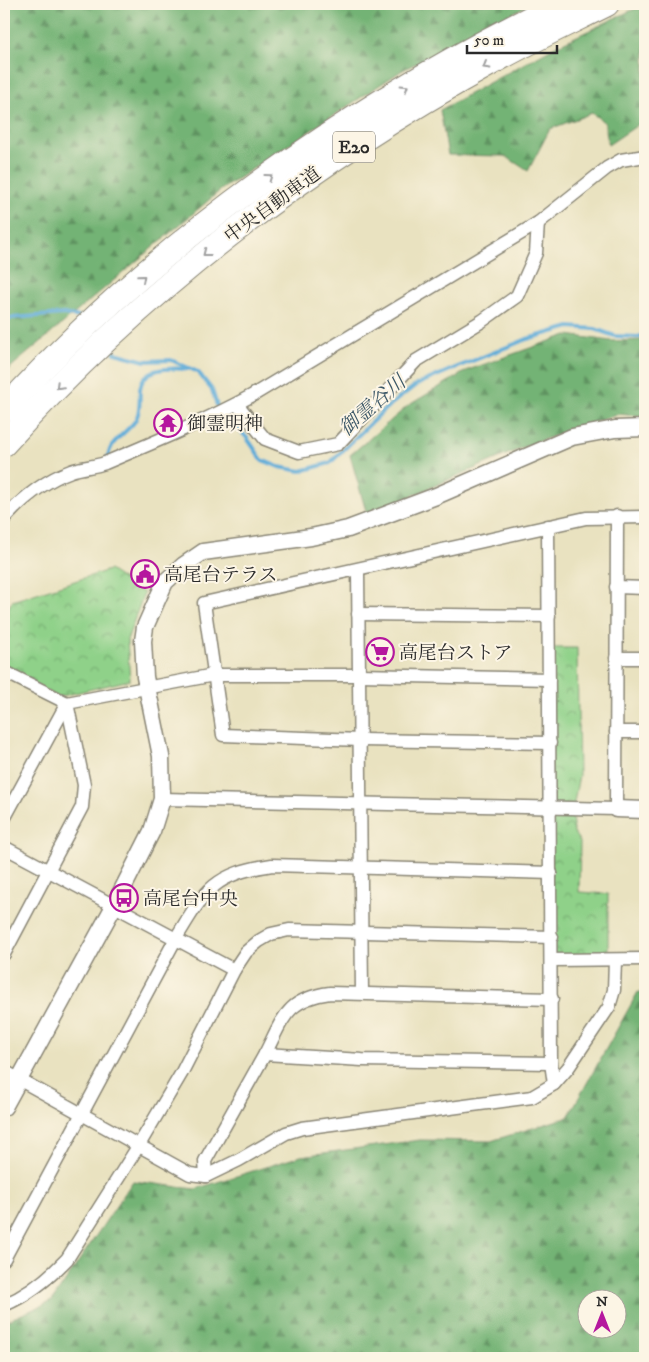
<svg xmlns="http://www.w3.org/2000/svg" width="649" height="1362" font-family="'IM FELL DW Pica','Noto Serif JP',serif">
  <defs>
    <pattern id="forest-firs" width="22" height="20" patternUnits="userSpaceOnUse" patternTransform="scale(1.25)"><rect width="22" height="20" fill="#73b375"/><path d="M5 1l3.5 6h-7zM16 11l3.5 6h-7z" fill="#5f9260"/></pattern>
    <pattern id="park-crowns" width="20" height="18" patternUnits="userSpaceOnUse" patternTransform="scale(1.25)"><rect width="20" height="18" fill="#8fd189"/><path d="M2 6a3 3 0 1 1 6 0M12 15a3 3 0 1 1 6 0" fill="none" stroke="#75aa70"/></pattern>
  </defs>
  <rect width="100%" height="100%" fill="#fcf5e5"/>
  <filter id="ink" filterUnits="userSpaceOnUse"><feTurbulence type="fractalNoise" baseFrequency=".02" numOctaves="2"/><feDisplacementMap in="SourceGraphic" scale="10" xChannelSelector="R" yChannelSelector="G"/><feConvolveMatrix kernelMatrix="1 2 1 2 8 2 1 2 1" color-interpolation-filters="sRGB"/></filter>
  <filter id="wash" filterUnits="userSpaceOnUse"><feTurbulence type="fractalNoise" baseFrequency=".0096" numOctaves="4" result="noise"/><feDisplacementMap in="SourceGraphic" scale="20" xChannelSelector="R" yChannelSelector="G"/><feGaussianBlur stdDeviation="1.12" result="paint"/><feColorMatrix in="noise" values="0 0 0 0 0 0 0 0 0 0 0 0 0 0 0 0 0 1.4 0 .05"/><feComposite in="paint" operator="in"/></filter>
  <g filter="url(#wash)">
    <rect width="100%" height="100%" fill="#e9e2c0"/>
    <g fill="url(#forest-firs)" stroke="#4f6f50" fill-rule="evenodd">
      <path d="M4 4H530L401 71 222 189 4 373Z"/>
      <path d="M645 4V120L608 145 605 123 592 113 550 129 528 171 505 156 448 155 440 110 554 47Z"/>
      <path d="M567 335 611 341 645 340V417L619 414 531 444 367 515 350 455 409 405 468 370Z"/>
      <path d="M638 992 645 994V1358H4V1322L52 1301 133 1181 195 1189 301 1156 420 1140 491 1141 568 1117ZM586 1300H616V1330H586Z"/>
    </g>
    <g fill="url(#park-crowns)" stroke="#5d7e5a">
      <path d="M109 570 144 593 127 640 130 680 58 697 4 669V617L12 601Z"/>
      <path d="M549 648H577L579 775 573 808H571L574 833 580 842 579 892 608 894V960H552Z"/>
    </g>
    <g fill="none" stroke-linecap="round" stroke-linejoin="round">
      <g stroke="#5eacd8" stroke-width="4">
        <path d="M4 324 11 318 64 314 85 318"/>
        <path d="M111 347 115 353 145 361 171 360 198 372 212 390 217 406 247 438 262 460 279 467 301 471 330 463 385 409 416 385 455 368 527 339 570 327 595 329 615 336 638 337 645 334"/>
        <path d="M108 458C110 439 126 434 135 421 141 411 139 401 140 390 142 366 170 368 188 369"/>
      </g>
    </g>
  </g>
  <g filter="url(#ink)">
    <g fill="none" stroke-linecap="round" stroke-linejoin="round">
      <defs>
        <g id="minor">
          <path d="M237 404 265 439 299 452 338 444 416 361 482 321 517 296 536 253 538 223"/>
          <path d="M4 519C22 499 46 480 71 471 82 467 94 467 105 463 155 442 205 421 253 395L538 223 607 168 621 160 645 156"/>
          <path d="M548 526 551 1063 554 1084"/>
          <path d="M358 571 362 993"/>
          <path d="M616 587 645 588"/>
          <path d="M358 614 549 616"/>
          <path d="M616 658H645"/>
          <path d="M4 679 7 673 67 703 84 785 82 807 4 954"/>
          <path d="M616 732H645"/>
          <path d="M550 743 361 740 223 735 204 603 586 518 645 517"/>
          <path d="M162 799 616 809 617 516"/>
          <path d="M4 819 67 703 214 675H359L549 679"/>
          <path d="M4 847 234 970"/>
          <path d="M552 960 645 959"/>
          <path d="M265 1054C283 1019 286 999 330 993L552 999"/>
          <path d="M4 1071 190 1174 206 1176 239 1160 286 1133 302 1128 532 1097 554 1084 568 1068 609 1007 614 990 615 960"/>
          <path d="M206 1176 205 1161 265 1054 362 1060 551 1063"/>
          <path d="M4 1259 175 940C205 890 213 874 272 865L551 873"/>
          <path d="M4 1305C28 1295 49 1278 67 1259L139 1145 181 1074 234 970 246 952 259 941 271 934 289 930 552 937"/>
        </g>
        <g id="tertiary">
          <path d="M616 809 645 810"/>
          <path d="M4 1107 114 906 152 831 162 799 161 756 145 677 143 641 145 627 165 582 184 565 203 552 311 537 348 529 436 496 572 437 615 429 645 428"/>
        </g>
        <g id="motorway">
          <path d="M4 410C158 240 353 104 559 4"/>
          <path d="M4 444C143 290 311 162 493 62 530 41 569 23 607 4"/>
        </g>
      </defs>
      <use href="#minor" stroke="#8a8676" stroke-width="15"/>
      <use href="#tertiary" stroke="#8a8676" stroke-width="19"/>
      <use href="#motorway" stroke="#8a8676" stroke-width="26"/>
      <use href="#minor" stroke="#fff" stroke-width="12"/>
      <use href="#tertiary" stroke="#fff" stroke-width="16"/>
      <use href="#motorway" stroke="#fff" stroke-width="24"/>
    </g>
    <defs><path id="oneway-chevron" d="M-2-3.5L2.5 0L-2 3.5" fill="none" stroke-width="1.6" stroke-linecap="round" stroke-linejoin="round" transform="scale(1.25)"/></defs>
    <g stroke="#a0a0a0">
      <use href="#oneway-chevron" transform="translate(486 66) rotate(150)"/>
      <use href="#oneway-chevron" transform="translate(405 88) rotate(-32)"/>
      <use href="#oneway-chevron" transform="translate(269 177) rotate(-36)"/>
      <use href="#oneway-chevron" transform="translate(206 253) rotate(142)"/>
      <use href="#oneway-chevron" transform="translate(142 278) rotate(-41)"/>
      <use href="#oneway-chevron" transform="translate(59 386) rotate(135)"/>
    </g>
  </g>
  <defs>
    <symbol id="temple-ring" viewBox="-11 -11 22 22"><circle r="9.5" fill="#fcf5e5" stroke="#b5179e" stroke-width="1.5"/><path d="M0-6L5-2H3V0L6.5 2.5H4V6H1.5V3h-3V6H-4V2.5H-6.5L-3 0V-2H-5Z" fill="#b5179e"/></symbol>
    <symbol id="civic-ring" viewBox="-11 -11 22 22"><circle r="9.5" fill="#fcf5e5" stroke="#b5179e" stroke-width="1.5"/><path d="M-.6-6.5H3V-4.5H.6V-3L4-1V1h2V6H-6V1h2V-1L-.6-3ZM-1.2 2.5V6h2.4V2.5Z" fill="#b5179e"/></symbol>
    <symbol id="supermarket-ring" viewBox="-11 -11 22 22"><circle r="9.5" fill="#fcf5e5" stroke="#b5179e" stroke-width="1.5"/><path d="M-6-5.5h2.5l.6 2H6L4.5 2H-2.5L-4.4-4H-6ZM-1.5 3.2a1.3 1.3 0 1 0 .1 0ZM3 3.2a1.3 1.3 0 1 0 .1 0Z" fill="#b5179e"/></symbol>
    <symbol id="bus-ring" viewBox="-11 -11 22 22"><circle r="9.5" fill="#fcf5e5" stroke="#b5179e" stroke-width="1.5"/><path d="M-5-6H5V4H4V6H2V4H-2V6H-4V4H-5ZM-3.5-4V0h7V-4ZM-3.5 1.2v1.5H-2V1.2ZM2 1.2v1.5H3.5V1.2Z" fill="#b5179e"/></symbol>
  </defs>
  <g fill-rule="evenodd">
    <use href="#temple-ring" x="152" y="407" width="32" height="32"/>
    <use href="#civic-ring" x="129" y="558" width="32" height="32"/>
    <use href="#supermarket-ring" x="364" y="636" width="32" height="32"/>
    <use href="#bus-ring" x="108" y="882" width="32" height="32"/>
  </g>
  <g text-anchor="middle" stroke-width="4" stroke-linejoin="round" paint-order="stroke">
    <rect fill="#fcf5e5" stroke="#6a6863" stroke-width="1" x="333" y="131.5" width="42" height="31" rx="4"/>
    <g font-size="18" font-weight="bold" fill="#2b2b2b">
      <text x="354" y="153">E20</text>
    </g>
    <g font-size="19" fill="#2b2b2b" stroke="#fcf5e5">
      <text transform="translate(272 204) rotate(-36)" y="7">中央自動車道</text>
    </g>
    <g font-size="19" fill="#2b2b2b" stroke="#fcf5e5" text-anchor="start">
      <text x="187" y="430">御霊明神</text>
      <text x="164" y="581">高尾台テラス</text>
      <text x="399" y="659">高尾台ストア</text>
      <text x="143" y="905">高尾台中央</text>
    </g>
    <g font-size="20" font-style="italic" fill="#3d5868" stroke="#fcf5e5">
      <text transform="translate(372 405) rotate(-41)" y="7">御霊谷川</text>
    </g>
  </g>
  <rect width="649" height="1362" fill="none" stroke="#fcf5e5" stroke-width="20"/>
  <g transform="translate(602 1314)"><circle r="24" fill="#fcf5e5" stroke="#a8a49b"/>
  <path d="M0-4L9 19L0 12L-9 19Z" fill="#b5179e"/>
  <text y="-8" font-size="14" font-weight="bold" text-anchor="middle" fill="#2b2b2b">N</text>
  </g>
  <path d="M467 45v8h90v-8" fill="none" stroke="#2b2b2b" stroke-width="2.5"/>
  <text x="474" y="45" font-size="15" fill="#2b2b2b" stroke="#fcf5e5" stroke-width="4" paint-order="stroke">50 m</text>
</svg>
